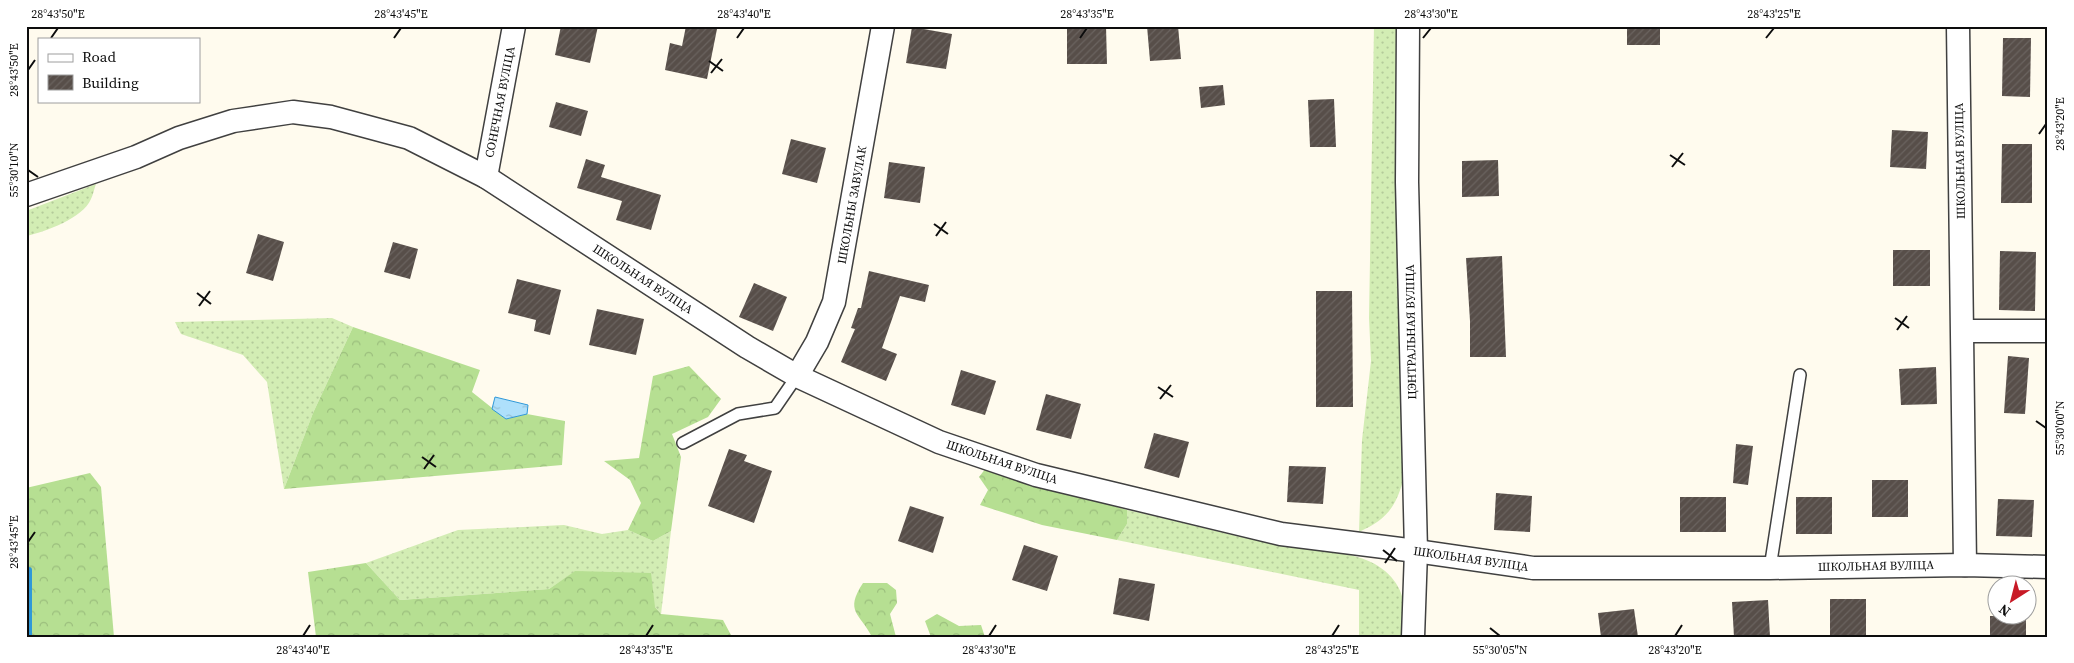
<svg xmlns="http://www.w3.org/2000/svg" width="2074" height="663" font-family="'Source Serif 4',serif">
  <defs>
    <pattern id="grass-dots" width="8" height="8" patternUnits="userSpaceOnUse" patternTransform="scale(1.25)"><rect width="8" height="8" fill="#d3edb4"/><path d="M2 2h.1M6 6h.1" fill="none" stroke="#b4ca9a" stroke-width="1.8" stroke-linecap="round"/></pattern>
    <pattern id="forest-crowns" width="20" height="18" patternUnits="userSpaceOnUse" patternTransform="scale(1.25)"><rect width="20" height="18" fill="#b6df92"/><path d="M2 6a3 3 0 1 1 6 0M12 15a3 3 0 1 1 6 0" fill="none" stroke="#9bbe7d"/></pattern>
    <pattern id="water-ripples" width="26" height="14" patternUnits="userSpaceOnUse" patternTransform="scale(1.25)"><rect width="26" height="14" fill="#aee0fb"/><path d="M2 4q2-2 4 0t4 0M15 11q2-2 4 0t4 0" fill="none" stroke="#94bfd6"/></pattern>
    <pattern id="building-hatch" width="6" height="6" patternUnits="userSpaceOnUse" patternTransform="scale(1.25)"><rect width="6" height="6" fill="#574e49"/><path d="M-1 1l2-2M0 6l6-6M5 7l2-2" fill="none" stroke="#6a635f"/></pattern>
  </defs>
  <rect width="100%" height="100%" fill="#fffbee"/>
  <g fill="url(#grass-dots)">
    <path d="M1374 26H1398L1403 481C1395 509 1385 520 1359 532L1362 440 1371 361 1369 318Z"/>
    <path d="M96 184C94 189 93 195 91 199 83 218 45 232 26 236V211Z"/>
    <path d="M332 318 353 327 313 413 284 489 267 382 243 355 181 334 175 322Z"/>
    <path d="M1127 510C1178 521 1228 535 1279 545 1311 551 1360 549 1385 571 1407 590 1405 610 1405 637H1359V590L1117 540 1127 524Z"/>
    <path d="M564 525 602 534 628 530 653 541 671 531 661 614 655 607 576 571 549 589 400 600 366 563 458 530Z"/>
  </g>
  <g fill="url(#forest-crowns)">
    <path d="M353 327 480 370 472 392 506 419 527 414 565 421 562 465 284 489 313 413Z"/>
    <path d="M689 366 721 399 708 417 672 434 681 457 671 531 653 541 628 530 641 503 630 480 604 461 639 458 653 376Z"/>
    <path d="M986 468 1127 510V524L1117 540 1042 525 980 505 988 490 979 477Z"/>
    <path d="M90 473 101 487 114 637H26V488Z"/>
    <path d="M366 563 400 600 549 589 575 571 651 573 655 607 661 614 723 620 732 637H316L308 572Z"/>
    <path d="M863 583H887L896 590 897 603 890 614 896 637H872C860 613 844 612 863 583Z"/>
    <path d="M937 614 959 626 981 625 985 637H931L925 621Z"/>
  </g>
  <path fill="url(#water-ripples)" stroke="#2f98d8" d="M495 397 528 405 527 414 506 419 492 409Z"/>
  <g fill="none" stroke-linecap="round" stroke-linejoin="round">
    <path stroke="#2f98d8" stroke-width="6" d="M29 637V570"/>
  </g>
  <g fill="url(#building-hatch)">
    <path d="M561 26H598L590 63 555 55Z"/>
    <path d="M686 26H703L717 29 707 79 665 70 670 43 682 46Z"/>
    <path d="M1067 26H1106L1107 64H1067Z"/>
    <path d="M1147 26H1178L1181 59 1150 61Z"/>
    <rect x="1627" y="26" width="33" height="19"/>
    <path d="M912 27 952 34 946 69 906 63Z"/>
    <path d="M2003 38H2031L2030 97 2002 96Z"/>
    <path d="M1223 85 1225 105 1201 108 1199 87Z"/>
    <path d="M1334 99 1336 147H1310L1308 100Z"/>
    <path d="M556 102 588 111 581 136 549 127Z"/>
    <path d="M1892 130 1928 132 1926 169 1890 167Z"/>
    <path d="M791 139 826 148 817 183 782 174Z"/>
    <path d="M2002 144H2032V203H2001Z"/>
    <path d="M586 159 605 165 601 177 661 195 651 230 616 220 622 201 577 188Z"/>
    <path d="M1498 160 1499 196 1462 197V161Z"/>
    <path d="M889 162 925 167 920 203 884 198Z"/>
    <path d="M258 234 284 242 273 281 246 273Z"/>
    <path d="M393 242 418 249 410 279 384 272Z"/>
    <rect x="1893" y="250" width="37" height="36"/>
    <path d="M2000 251 2036 252 2035 311 1999 310Z"/>
    <path d="M1502 256 1506 357H1470V321L1466 258Z"/>
    <path d="M869 271 929 285 925 302 900 296 882 348 897 354 886 381 841 362 855 329 851 328 858 308H861Z"/>
    <path d="M517 279 561 290 550 335 534 331 536 320 508 313Z"/>
    <path d="M754 283 787 297 773 331 739 317Z"/>
    <path d="M1316 291H1352L1353 407H1316Z"/>
    <path d="M597 309 644 319 636 355 589 345Z"/>
    <path d="M2008 356 2029 358 2025 414 2004 413Z"/>
    <path d="M1936 367 1937 404 1901 405 1899 369Z"/>
    <path d="M961 370 996 381 985 415 951 405Z"/>
    <path d="M1046 394 1081 404 1071 439 1036 430Z"/>
    <path d="M1154 433 1189 442 1179 478 1144 468Z"/>
    <path d="M1736 444 1753 446 1748 485 1733 483Z"/>
    <path d="M729 449 747 455 744 461 772 471 754 523 708 506Z"/>
    <path d="M1289 466 1326 467 1323 504 1287 502Z"/>
    <rect x="1872" y="480" width="36" height="37"/>
    <path d="M1496 493 1532 496 1530 532 1494 530Z"/>
    <rect x="1680" y="497" width="46" height="35"/>
    <rect x="1796" y="497" width="36" height="37"/>
    <path d="M1998 499 2034 500 2032 537 1996 536Z"/>
    <path d="M910 506 944 517 933 553 898 541Z"/>
    <path d="M1024 545 1058 556 1047 591 1012 580Z"/>
    <path d="M1119 578 1155 584 1149 621 1113 614Z"/>
    <rect x="1830" y="599" width="36" height="36"/>
    <path d="M1768 600 1770 637H1734L1732 602Z"/>
    <path d="M1634 609 1638 637H1601L1598 613Z"/>
    <rect x="1990" y="616" width="36" height="21"/>
  </g>
  <g fill="none" stroke-linecap="round" stroke-linejoin="round">
    <defs>
      <g id="lane">
        <path d="M683 443 738 414 775 408 797 376"/>
        <path d="M1770 568 1800 375"/>
      </g>
      <g id="street">
        <path d="M1408 26 1407 182 1416 551 1413 637"/>
        <path d="M1958 26 1965 565"/>
        <path d="M486 177 514 26"/>
        <path d="M26 195 136 157 179 138 233 121 293 112 331 117 409 138 486 177 747 347 797 376 939 442 1036 475 1281 534 1416 551 1533 568H1770L1965 565 2048 567"/>
        <path d="M1963 331H2048"/>
        <path d="M797 376 817 342 834 302 883 26"/>
      </g>
    </defs>
    <use href="#lane" stroke="#404040" stroke-width="14"/>
    <use href="#street" stroke="#404040" stroke-width="25"/>
    <use href="#lane" stroke="#fff" stroke-width="11"/>
    <use href="#street" stroke="#fff" stroke-width="22"/>
  </g>
  <path fill="none" stroke="#0d0d0d" stroke-width="2" d="M51 38 58 28M394 38 401 28M737 38 744 28M1080 38 1087 28M1423 38 1431 28M1766 38 1774 28M709 61 723 71M28 70 35 60M711 73 722 59M2039 134 2046 124M1670 155 1685 165M1672 167 1683 153M28 170 38 177M934 224 948 234M936 236 946 222M197 293 211 304M199 306 210 291M1895 318 1909 328M1897 330 1907 316M1158 387 1173 397M1160 399 1171 385M2036 421 2046 428M422 457 436 467M424 469 434 455M28 542 35 532M1383 550 1397 561M1385 563 1395 548M1490 628 1500 636M303 636 310 625M646 636 653 625M989 636 996 625M1332 636 1339 625M1675 636 1682 625"/>
  <g text-anchor="middle" stroke-width="5" stroke-linejoin="round" paint-order="stroke">
    <g font-size="12" fill="#0d0d0d" stroke="#fff">
      <text transform="translate(500 102) rotate(-79)" y="4">СОНЕЧНАЯ ВУЛІЦА</text>
      <text transform="translate(1960 161) rotate(-91)" y="4">ШКОЛЬНАЯ ВУЛІЦА</text>
      <text transform="translate(852 205) rotate(-80)" y="4">ШКОЛЬНЫ ЗАВУЛАК</text>
      <text transform="translate(643 279) rotate(33)" y="4">ШКОЛЬНАЯ ВУЛІЦА</text>
      <text transform="translate(1411 332) rotate(-91)" y="4">ЦЭНТРАЛЬНАЯ ВУЛІЦА</text>
      <text transform="translate(1002 462) rotate(18)" y="4">ШКОЛЬНАЯ ВУЛІЦА</text>
      <text transform="translate(1471 559) rotate(8)" y="4">ШКОЛЬНАЯ ВУЛІЦА</text>
      <text transform="translate(1876 566) rotate(-1)" y="4">ШКОЛЬНАЯ ВУЛІЦА</text>
    </g>
  </g>
  <rect width="2074" height="663" fill="none" stroke="#ffffff" stroke-width="55"/>
  <rect x="38" y="38" width="162" height="65" fill="#ffffff" stroke="#9e9e9e"/>
  <rect x="48" y="54" width="25" height="8" fill="#ffffff" stroke="#9e9e9e"/>
  <text x="82" y="62" font-size="15" fill="#0d0d0d">Road</text>
  <rect x="48" y="75" width="25" height="15" fill="url(#building-hatch)" stroke="#9e9e9e"/>
  <text x="82" y="88" font-size="15" fill="#0d0d0d">Building</text>
  <g transform="translate(2012 600) rotate(216)"><circle r="24" fill="#ffffff" stroke="#9e9e9e"/>
  <path d="M0-4L9 19L0 12L-9 19Z" fill="#c81a26"/>
  <text y="-8" font-size="14" font-weight="bold" text-anchor="middle" fill="#0d0d0d">N</text>
  </g>
  <rect x="28" y="28" width="2018" height="608" fill="none" stroke="#0d0d0d" stroke-width="2"/>
  <g font-size="12" text-anchor="middle" fill="#0d0d0d">
    <text x="58" y="18">28°43'50"E</text>
    <text x="401" y="18">28°43'45"E</text>
    <text x="744" y="18">28°43'40"E</text>
    <text x="1087" y="18">28°43'35"E</text>
    <text x="1431" y="18">28°43'30"E</text>
    <text x="1774" y="18">28°43'25"E</text>
    <text transform="translate(14 70) rotate(-90)" y="4">28°43'50"E</text>
    <text transform="translate(2060 124) rotate(-90)" y="4">28°43'20"E</text>
    <text transform="translate(14 170) rotate(-90)" y="4">55°30'10"N</text>
    <text transform="translate(2060 428) rotate(-90)" y="4">55°30'00"N</text>
    <text transform="translate(14 542) rotate(-90)" y="4">28°43'45"E</text>
    <text x="303" y="654">28°43'40"E</text>
    <text x="646" y="654">28°43'35"E</text>
    <text x="989" y="654">28°43'30"E</text>
    <text x="1332" y="654">28°43'25"E</text>
    <text x="1500" y="654">55°30'05"N</text>
    <text x="1675" y="654">28°43'20"E</text>
  </g>
</svg>
